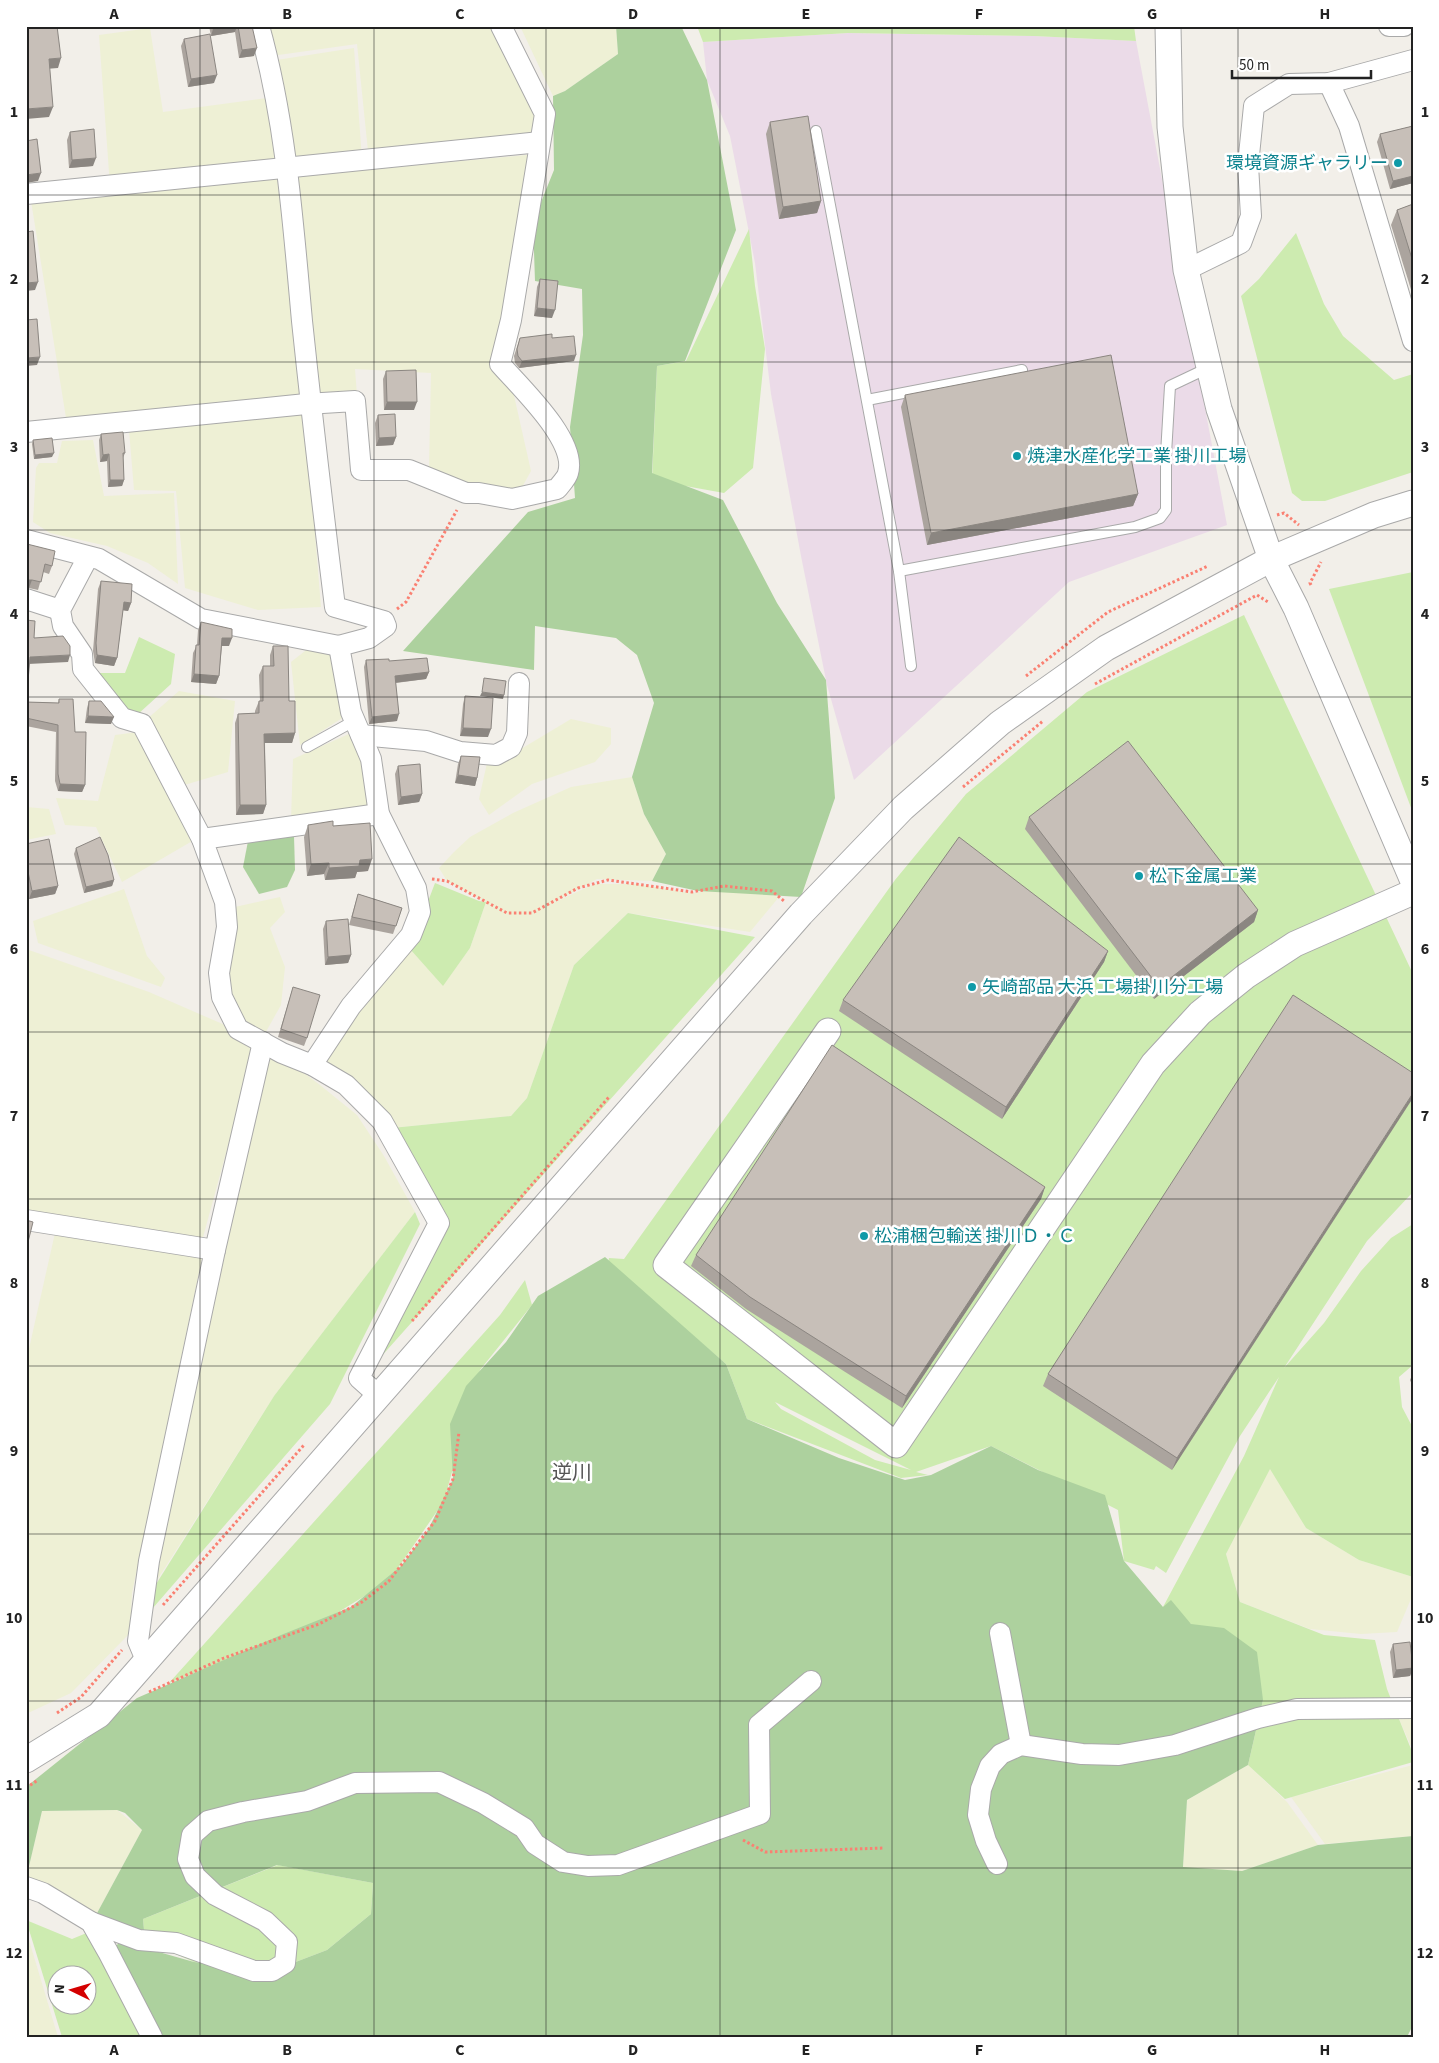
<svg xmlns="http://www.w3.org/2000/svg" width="1439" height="2063" font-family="'Source Sans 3','Noto Sans JP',sans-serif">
  <rect width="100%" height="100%" fill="#f2efe9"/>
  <path fill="#ebdbe8" d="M848 33 1034 36 1136 41 1227 525 1069 582 854 780 827 685 801 556 771 394 755 263 730 136 707 80 703 42Z"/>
  <g fill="#eef0d5">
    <path d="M263 26H493L545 114 537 143 369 161 357 44 271 56Z"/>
    <path d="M520 26H616L618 54 565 91 553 96Z"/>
    <path d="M150 28 163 112 267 98 280 170 306 404 67 424 31 201 110 186 99 35Z"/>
    <path d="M354 48 362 159 365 170 527 155 531 160 498 368 513 391 531 471 520 491 453 480 429 468 431 373 355 369 357 395 320 394 298 177 270 61Z"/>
    <path d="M305 410 321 607 258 610 185 588 176 491 134 490 129 430Z"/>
    <path d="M93 440 104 496 174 493 178 584 148 563 107 546 50 533 33 522 36 468 39 463H57L62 441Z"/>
    <path d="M314 644 335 648 347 715 300 745 291 662Z"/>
    <path d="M179 691 235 701 228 772 181 786 146 720Z"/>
    <path d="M571 719 611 728V744L595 762 532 784 489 815 479 799 487 763 501 761Z"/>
    <path d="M138 732 194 840 122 882 96 827 65 825 56 798 98 801 115 735Z"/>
    <path d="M351 733 367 758 373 810 291 820 293 759Z"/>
    <path d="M632 777 644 814 666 854 652 881 597 879 549 905 594 884H635L692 893 738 887 779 897 750 932 628 913 574 965 527 1098 511 1116 392 1128 312 1065 410 949 443 985 470 948 486 902 447 881 439 868 454 852 470 837 513 813 571 787Z"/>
    <path d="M26 807 49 809 56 834 26 840Z"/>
    <path d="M124 889 147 956 165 978 161 987 38 943 33 921Z"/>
    <path d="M280 897 285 912 270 928 285 967 281 1005 263 1037 240 1021 224 971 235 907Z"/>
    <path d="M26 949 149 992 257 1039 202 1241 26 1212Z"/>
    <path d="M263 1042 320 1085 357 1115 384 1156 415 1212 274 1396 154 1585Z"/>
    <path d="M55 1233 202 1258 132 1593 130 1633 71 1693 26 1714V1362Z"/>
    <path d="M1270 1468 1306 1528 1359 1560 1413 1577V1594L1397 1632 1361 1634 1310 1629 1240 1602 1226 1554Z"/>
    <path d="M1413 1708V1751L1395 1710Z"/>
    <path d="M1248 1765 1287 1802 1318 1845 1242 1871 1183 1868 1187 1800Z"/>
    <path d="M1413 1765V1836L1325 1844 1291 1797Z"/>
    <path d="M117 1810 142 1830 96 1915 26 1879 42 1811Z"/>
    <path d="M26 1930 58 2037H26Z"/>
  </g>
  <g fill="#cdebb0" fill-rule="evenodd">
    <path d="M697 26H1134L1136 41 1034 36 848 33 703 42Z"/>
    <path d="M749 229 755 286 765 349 753 468 724 493 652 480 657 366 686 361Z"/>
    <path d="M1296 233 1324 304 1343 336 1394 380 1413 374V472L1325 501H1302L1292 493 1241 296 1259 279Z"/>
    <path d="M1413 572V813L1329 589Z"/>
    <path d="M1244 615 1413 974V1192L1367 1241 1284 1368 1324 1323 1361 1271 1391 1238 1413 1224V1365L1399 1377 1402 1407 1413 1428V1577L1359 1560 1306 1528 1270 1469 1226 1554 1240 1602 1324 1635 1375 1640 1387 1689 1413 1754V1762L1285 1799 1248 1765 1263 1700 1191 1624 1163 1607 1244 1456 1279 1377 1240 1436 1166 1573 1156 1566 1154 1570 1124 1561 1118 1510 991 1446 916 1472 928 1475 901 1478 747 1419 726 1364 608 1263 609 1258 624 1259 895 880 966 794 1087 692ZM775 1402 911 1470 875 1460 781 1409Z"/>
    <path d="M139 637 175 654 171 684 137 715 117 704 98 673H125Z"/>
    <path d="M435 883 479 901 486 902 470 948 443 986 410 949Z"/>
    <path d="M628 913 755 937 371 1368 444 1221 392 1128 511 1116 527 1098 574 965Z"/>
    <path d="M415 1212 420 1224 330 1404 146 1616 153 1589 274 1396Z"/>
    <path d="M525 1280 532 1305 480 1370 444 1501 389 1581 319 1624 169 1683 500 1315Z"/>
    <path d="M278 1865 373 1883 371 1914 327 1950 272 1971 194 1962 145 1941 143 1919Z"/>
    <path d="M26 1920 72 1939 89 1932 146 2037H62ZM58 1976H88V2006H58Z"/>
  </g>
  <g fill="#add19e">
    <path d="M616 26H681L707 80 736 230 685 361 657 366 652 473 723 500 777 603 826 680 835 798 801 897 698 891 652 881 666 854 644 814 632 777 654 703 637 655 616 638 535 626 534 670 403 651 528 512 575 498 570 427 583 335 582 289 535 281 533 222 554 170 553 96 565 91 618 54Z"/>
    <path d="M249 836H294L295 870 287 887 259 894 243 867Z"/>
    <path d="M605 1257 726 1364 747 1419 839 1458 905 1480 931 1475 991 1446 1038 1470 1105 1495 1124 1561 1163 1607 1171 1600 1191 1624 1224 1628 1257 1652 1263 1700 1248 1765 1187 1800 1183 1867 1242 1871 1318 1845 1413 1836V2025L1407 2037H152L114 1949 120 1941 194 1962 272 1971 327 1950 371 1914 373 1883 277 1865 143 1919 145 1941 96 1915 142 1830 125 1813 117 1810 42 1811 26 1879V1787L137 1698 281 1635 351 1607 401 1566 428 1530 453 1479 450 1424 466 1386 506 1342 538 1296Z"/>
  </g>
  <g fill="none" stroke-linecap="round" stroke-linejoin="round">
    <defs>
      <g id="service">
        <path d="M816 131 899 571 911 666"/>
        <path d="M867 400 1022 370"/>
        <path d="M899 571 1135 527 1160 518 1166 510V454L1170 386 1208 368"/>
        <path d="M307 747 354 721"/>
      </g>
      <g id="minor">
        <path d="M259 26C286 122 293 222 302 321 312 416 323 511 335 607L384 621 386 626 369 638 339 646 351 712 371 759 379 814 416 888 420 912 411 935 351 1006 312 1065"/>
        <path d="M1389 26H1404"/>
        <path d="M1329 83 1349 126 1413 341"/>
        <path d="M26 194 540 142"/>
        <path d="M1186 270 1241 243 1251 216 1248 165 1254 106 1289 84 1329 83 1413 60"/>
        <path d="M26 432 306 404 355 401 361 470H409L466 493H479L512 499 557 489C560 485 567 478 568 473 578 441 520 387 500 364L511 320 545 114 501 26"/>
        <path d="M26 540 99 559 201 619 339 646"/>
        <path d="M88 557 60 610 63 626 82 654 83 669 122 718 142 724 202 839 225 902 227 927 219 973 222 997 238 1029 282 1053 312 1065 346 1085 382 1121 439 1223 359 1378 378 1395"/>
        <path d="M26 599 60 610"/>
        <path d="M361 735 426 741 460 752 496 755 511 747 517 733 519 683"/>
        <path d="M202 839 379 814"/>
        <path d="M26 1220 215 1250"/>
        <path d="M1000 1633 1021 1745"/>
        <path d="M146 1660 138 1641 149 1561 215 1250 263 1042"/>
        <path d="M997 1864 986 1841 978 1815 981 1789 990 1766 1001 1754 1021 1745 1082 1754 1119 1755 1175 1745 1258 1718 1297 1709 1413 1708"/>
        <path d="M26 1887 43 1893 91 1922 108 1952 152 2037"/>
        <path d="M91 1922 139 1940 176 1943 254 1971H272L285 1963 287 1942 265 1921 215 1895 195 1876 188 1859 192 1835 208 1821 243 1812 307 1801 355 1783 439 1782 483 1803 524 1828 535 1844 563 1862 588 1866 618 1865 760 1814 759 1725 811 1681"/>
      </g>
      <g id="tertiary">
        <path d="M1168 26 1170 127 1186 270 1219 409 1271 559 1296 608 1413 881"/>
        <path d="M828 1031 666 1265 896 1445 1153 1064 1200 1013 1246 976 1295 944 1413 892"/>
        <path d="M26 1760 99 1715 801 914 903 808 1000 723 1106 648 1271 559 1374 515 1413 503"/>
      </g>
    </defs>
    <use href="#service" stroke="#a9a9a9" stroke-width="12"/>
    <use href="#minor" stroke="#a9a9a9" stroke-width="22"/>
    <use href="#tertiary" stroke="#a9a9a9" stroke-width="27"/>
    <g stroke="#fa8072" stroke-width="3" stroke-dasharray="2.5 2.5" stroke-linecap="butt">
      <path d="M1277 515 1284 513 1299 525"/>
      <path d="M1311 585 1310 583 1321 562"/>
      <path d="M397 609 406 602 457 510"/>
      <path d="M1026 676 1108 612 1208 566"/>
      <path d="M1095 684 1257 595 1268 602"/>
      <path d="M963 787 1043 721"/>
      <path d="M432 879 447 881 507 913H532L578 888 608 880 692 892 724 886 772 891 784 901"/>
      <path d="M412 1321 609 1097"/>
      <path d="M163 1605 304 1445"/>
      <path d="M149 1692 224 1658 319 1624 362 1602 389 1581 435 1521 453 1479 459 1432"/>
      <path d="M57 1713 81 1697 122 1650"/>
      <path d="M26 1788 38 1780"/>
      <path d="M743 1840 765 1852 884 1848"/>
    </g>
    <use href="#service" stroke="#fff" stroke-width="10"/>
    <use href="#minor" stroke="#fff" stroke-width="20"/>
    <use href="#tertiary" stroke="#fff" stroke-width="25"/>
  </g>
  <g fill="#aba49e">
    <path d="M209 26H252L254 56 239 58 235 32 211 36Z"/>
    <path d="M184 39 214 83 188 87 181 46Z"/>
    <path d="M770 122 821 201 817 213 779 219 766 134Z"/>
    <path d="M1413 126V183L1390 189 1377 142 1380 134Z"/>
    <path d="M70 132 93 166 69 168 67 140Z"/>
    <path d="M1413 204V296L1391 225 1397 210Z"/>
    <path d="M540 279 552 318 534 316 537 287Z"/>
    <path d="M520 338H552L574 361 519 368 515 363 514 356Z"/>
    <path d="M386 371 414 410H384L383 379Z"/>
    <path d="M905 395 1138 494 1133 506 927 545 901 407Z"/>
    <path d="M378 415 396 437 393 445 376 446 375 423Z"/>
    <path d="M101 434 125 453 123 458 124 480 122 486 108 487 107 461 100 462 99 440Z"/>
    <path d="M33 440 52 457 34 459 32 444Z"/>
    <path d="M26 546 52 566 49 574 43 572 38 590 29 588Z"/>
    <path d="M101 581 131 603 128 611 123 610 117 658 114 666 95 663 93 651 98 589Z"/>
    <path d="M201 622 229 646H222L219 676 216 684 191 682 193 653 197 645 198 630Z"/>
    <path d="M273 646 289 701 295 733 292 743H265L266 805 263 814 236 815 235 723 238 714 255 713V711L259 701H260L259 675 263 666H270V655Z"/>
    <path d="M366 660 389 661 429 672 426 679 396 683 397 721 369 724 364 667Z"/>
    <path d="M465 696 488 737 460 736 463 704Z"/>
    <path d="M59 699 75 732 85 785 82 792 58 791 55 781 56 732 26 726V702L58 703Z"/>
    <path d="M89 701 111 724 85 723 87 708Z"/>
    <path d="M461 756 477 778 475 786 455 783 458 764Z"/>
    <path d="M398 766 422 794 419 802 398 805 395 774Z"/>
    <path d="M1029 817 1258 910 1254 922 1154 999 1025 829Z"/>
    <path d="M308 825 333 826 368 871 357 872 355 878 325 880 324 874 307 876 304 837Z"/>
    <path d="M26 844 58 886 55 894 29 899 26 886Z"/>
    <path d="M76 848 114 880 112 886 84 893 74 854Z"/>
    <path d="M358 894 402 908 393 934 349 925Z"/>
    <path d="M326 921 351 955 348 963 325 965 323 929Z"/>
    <path d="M1108 951 1104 962 1002 1119 839 1011 843 1000Z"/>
    <path d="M293 987 307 1038 304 1046 278 1037Z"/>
    <path d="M1413 1073 1172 1470 1043 1386 1048 1374Z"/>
    <path d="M1045 1187 1041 1199 902 1408 746 1309 691 1266 696 1255Z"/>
    <path d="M1413 1373V1387L1410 1380Z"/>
    <path d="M1393 1644 1413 1668 1410 1676 1393 1678 1390 1652Z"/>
  </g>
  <g fill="#8b8681">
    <path d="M94 26H115L93 29Z"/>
    <path d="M228 26H237L235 32 211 36 213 29Z"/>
    <path d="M257 48 254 56 239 58 242 50Z"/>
    <path d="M61 58 58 68 45 69 49 59Z"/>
    <path d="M217 75 214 83 188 87 191 79Z"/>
    <path d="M53 107 49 117 26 119V109Z"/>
    <path d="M96 158 93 166 69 168 72 160Z"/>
    <path d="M41 173 38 181 26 183V175Z"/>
    <path d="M1413 176V183L1390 189 1393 181Z"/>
    <path d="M821 201 817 213 779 219 783 207Z"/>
    <path d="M38 282 35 290 26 291V283Z"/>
    <path d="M537 308 555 310 552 318 534 316Z"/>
    <path d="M576 355 574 361 519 368 522 361Z"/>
    <path d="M40 357 37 365 26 366V358Z"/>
    <path d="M387 402H417L414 410H384Z"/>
    <path d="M396 437 393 445 376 446 379 438Z"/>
    <path d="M54 453 52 457 34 459 35 455Z"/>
    <path d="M109 454 107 461 100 462 103 455Z"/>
    <path d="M110 480H124L122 486 108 487Z"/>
    <path d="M1138 494 1133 506 927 545 931 533Z"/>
    <path d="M26 580H32L29 588H26Z"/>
    <path d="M124 602 131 603 128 611 121 610Z"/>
    <path d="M222 638H232L229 646H219Z"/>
    <path d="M70 655 68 662 28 664 30 657Z"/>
    <path d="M97 655 117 658 114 666 95 663Z"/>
    <path d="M429 672 426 679 393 683 395 676Z"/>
    <path d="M194 674 219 676 216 684 191 682Z"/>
    <path d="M482 692 504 695 503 699 480 696Z"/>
    <path d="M399 714 397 721 369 724 372 717Z"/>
    <path d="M88 716 114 717 111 724 85 723Z"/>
    <path d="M463 728 491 729 488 737 460 736Z"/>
    <path d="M295 733 292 743H261L264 734Z"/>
    <path d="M458 775 477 778 475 786 455 783Z"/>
    <path d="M60 784 85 785 82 792 58 791Z"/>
    <path d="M422 794 419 802 398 805 401 797Z"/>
    <path d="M240 805H266L263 814 236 815Z"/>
    <path d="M372 859 368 871 357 872 355 878 325 880 329 868 360 860Z"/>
    <path d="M329 863 324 874 307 876 311 864Z"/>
    <path d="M114 880 112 886 84 893 86 887Z"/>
    <path d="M58 886 55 894 29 899 32 891Z"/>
    <path d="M1258 910 1254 922 1154 999 1159 987Z"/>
    <path d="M1108 951 1104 962 1002 1119 1006 1107Z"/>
    <path d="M351 955 348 963 325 965 328 957Z"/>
    <path d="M1413 1093V1098L1172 1470 1177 1458Z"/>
    <path d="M1045 1187 1041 1199 902 1408 906 1396Z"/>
    <path d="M1413 1668 1410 1676 1393 1678 1396 1670Z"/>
  </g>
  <g fill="#c7bfb8" stroke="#8b8681">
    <path d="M26 26H57L61 58 49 59 53 107 26 109Z"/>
    <path d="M213 26H228L213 29Z"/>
    <path d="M238 26H252L257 48 242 50Z"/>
    <path d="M210 34 217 75 191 79 184 39Z"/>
    <path d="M808 116 821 201 783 207 770 122Z"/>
    <path d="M1413 126V176L1393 181 1380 134Z"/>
    <path d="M94 129 96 158 72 160 70 132Z"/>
    <path d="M37 139 41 173 26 175V141Z"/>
    <path d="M1413 204V262L1397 210Z"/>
    <path d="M33 231 38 282 26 283V232Z"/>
    <path d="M540 279 558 281 555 310 537 308Z"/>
    <path d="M37 319 40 357 26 358V320Z"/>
    <path d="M552 334V338L574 336 576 355 522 361 518 356 517 349 520 338Z"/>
    <path d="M1111 355 1138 494 931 533 905 395Z"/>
    <path d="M416 370 417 402H387L386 371Z"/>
    <path d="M395 414 396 437 379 438 378 415Z"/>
    <path d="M123 432 125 453H123L124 480H110L109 454 103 455 101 434Z"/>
    <path d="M52 438 54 453 35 455 33 440Z"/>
    <path d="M27 544 55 551 52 566 45 564 41 582 32 580H26Z"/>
    <path d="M101 581 132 584 131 603 124 602 117 658 97 655 96 643Z"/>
    <path d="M26 620 35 621 34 638 63 636 70 646V655L30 657 28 681H26Z"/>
    <path d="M201 622 232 629V638H222L219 676 194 674 196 645H199Z"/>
    <path d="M273 646H288L289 701H295V733L264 734 266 805H240L238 714 259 713V701H263V666H274Z"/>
    <path d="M427 658 429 672 395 676 399 714 372 717 366 660 389 659V661Z"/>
    <path d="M484 678 506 681 504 695 482 692Z"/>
    <path d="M465 696 493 698 491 729 463 728Z"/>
    <path d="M59 699H73L75 732H86L85 785 60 784 58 774V725L26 718V702L59 703Z"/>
    <path d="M89 701H101L114 717 88 716Z"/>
    <path d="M1128 741 1258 910 1159 987 1029 817Z"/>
    <path d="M461 756 480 757 477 778 458 775Z"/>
    <path d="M420 764 422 794 401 797 398 766Z"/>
    <path d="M333 821V826L370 823 372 859 360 860 359 866 329 868V863L311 864 308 825Z"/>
    <path d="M100 837 108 855 114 880 86 887 76 848Z"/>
    <path d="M959 837 1108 951 1006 1107 843 1000Z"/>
    <path d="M49 839 58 886 32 891 26 862V844Z"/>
    <path d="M358 894 402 908 396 926 352 917Z"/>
    <path d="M348 919 351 955 328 957 326 921Z"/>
    <path d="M293 987 320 995 307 1038 281 1029Z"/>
    <path d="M1293 995 1413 1073V1093L1177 1458 1048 1374Z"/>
    <path d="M832 1045 1045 1187 906 1396 750 1297 696 1255Z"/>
    <path d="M26 1220 33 1222 26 1250Z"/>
    <path d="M1410 1642 1413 1668 1396 1670 1393 1644Z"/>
  </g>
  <path fill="none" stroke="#222" stroke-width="1" stroke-opacity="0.55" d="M200 26V2037M374 26V2037M546 26V2037M720 26V2037M892 26V2037M1066 26V2037M1238 26V2037M26 195H1413M26 362H1413M26 530H1413M26 697H1413M26 864H1413M26 1032H1413M26 1199H1413M26 1366H1413M26 1534H1413M26 1701H1413M26 1868H1413"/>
  <g fill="#0f9aa8" stroke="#fff" stroke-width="2">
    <circle cx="1398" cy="163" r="5"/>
    <circle cx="1017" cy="456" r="5"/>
    <circle cx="1139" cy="876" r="5"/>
    <circle cx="972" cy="987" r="5"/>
    <circle cx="864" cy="1236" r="5"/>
  </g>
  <g text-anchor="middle" stroke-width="5" stroke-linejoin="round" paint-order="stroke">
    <g font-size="18" fill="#0d838f" stroke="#fff" text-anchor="start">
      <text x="1388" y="169" text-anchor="end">環境資源ギャラリー</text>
      <text x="1027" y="462">焼津水産化学工業 掛川工場</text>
      <text x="1149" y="882">松下金属工業</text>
      <text x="982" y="993">矢崎部品 大浜 工場掛川分工場</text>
      <text x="874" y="1242">松浦梱包輸送 掛川Ｄ・Ｃ</text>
    </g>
    <g font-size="20" fill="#555" stroke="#fff">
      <text x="572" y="1479">逆川</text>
    </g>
  </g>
  <rect width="1439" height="2063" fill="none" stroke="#ffffff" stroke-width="55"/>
  <g transform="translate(72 1990) rotate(275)"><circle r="24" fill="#ffffff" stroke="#a7a7a7"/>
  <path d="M0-4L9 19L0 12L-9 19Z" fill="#d40000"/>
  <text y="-8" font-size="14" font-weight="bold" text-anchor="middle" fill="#222222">N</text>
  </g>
  <path d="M1232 70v8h139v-8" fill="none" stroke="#222222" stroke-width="2.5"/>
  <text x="1239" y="70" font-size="15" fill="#222222" stroke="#ffffff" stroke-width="4" paint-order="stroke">50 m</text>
  <rect x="28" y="28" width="1384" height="2008" fill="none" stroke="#222" stroke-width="2"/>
  <g font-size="16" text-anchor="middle" font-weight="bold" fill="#222">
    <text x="114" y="19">A</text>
    <text x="287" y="19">B</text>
    <text x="460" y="19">C</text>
    <text x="633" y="19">D</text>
    <text x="806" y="19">E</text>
    <text x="979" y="19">F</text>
    <text x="1152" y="19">G</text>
    <text x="1325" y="19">H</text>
    <text x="14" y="117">1</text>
    <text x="1425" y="117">1</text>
    <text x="14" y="284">2</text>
    <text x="1425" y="284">2</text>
    <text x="14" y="452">3</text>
    <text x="1425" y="452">3</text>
    <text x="14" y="619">4</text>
    <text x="1425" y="619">4</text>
    <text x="14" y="786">5</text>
    <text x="1425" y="786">5</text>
    <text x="14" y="954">6</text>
    <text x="1425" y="954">6</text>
    <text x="14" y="1121">7</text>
    <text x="1425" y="1121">7</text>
    <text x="14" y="1288">8</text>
    <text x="1425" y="1288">8</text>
    <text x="14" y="1456">9</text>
    <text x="1425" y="1456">9</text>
    <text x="14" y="1623">10</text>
    <text x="1425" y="1623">10</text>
    <text x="14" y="1790">11</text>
    <text x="1425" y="1790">11</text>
    <text x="14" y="1958">12</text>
    <text x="1425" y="1958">12</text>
    <text x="114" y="2055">A</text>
    <text x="287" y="2055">B</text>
    <text x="460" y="2055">C</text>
    <text x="633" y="2055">D</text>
    <text x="806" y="2055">E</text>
    <text x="979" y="2055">F</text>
    <text x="1152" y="2055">G</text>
    <text x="1325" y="2055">H</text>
  </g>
</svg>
